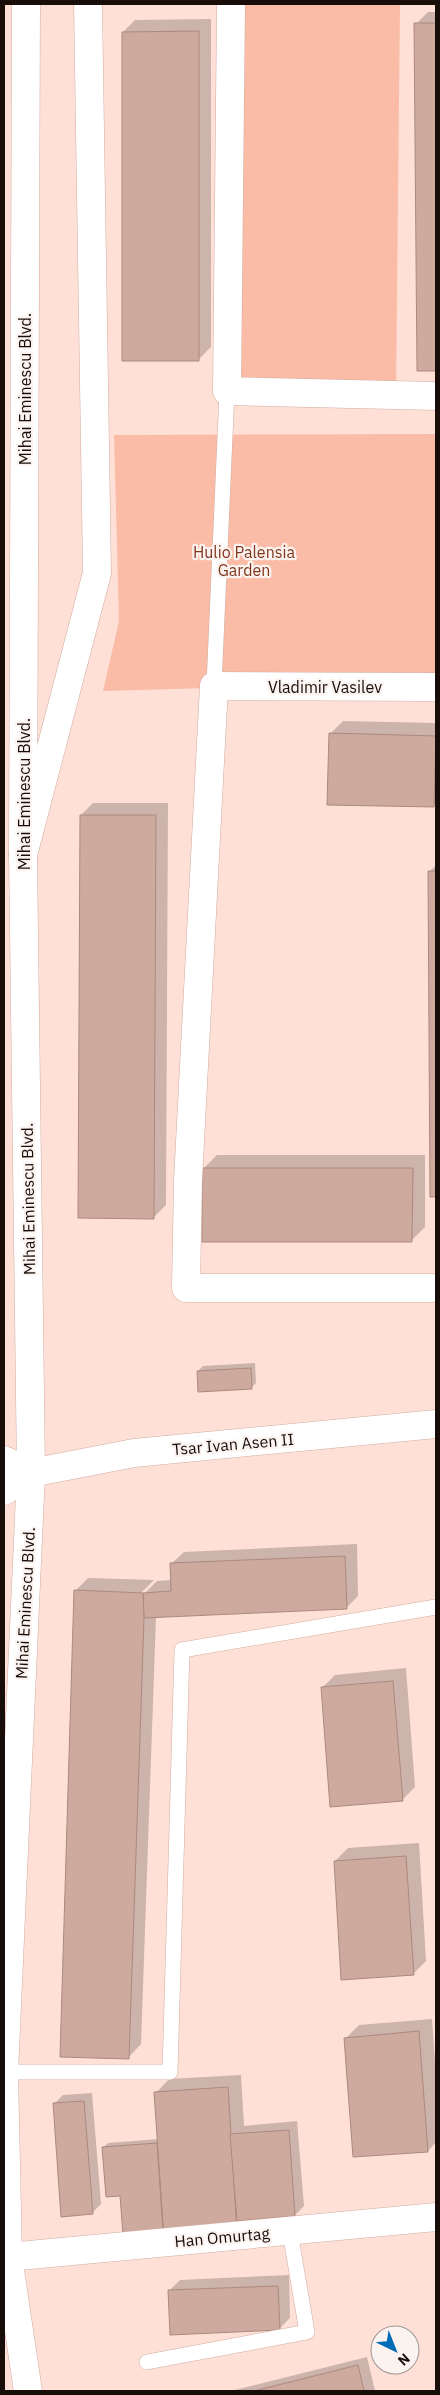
<svg xmlns="http://www.w3.org/2000/svg" width="440" height="2395" font-family="'IBM Plex Sans',sans-serif">
  <rect width="100%" height="100%" fill="#ffe0d6"/>
  <g fill="#fabca7">
    <path d="M231 4H400L396 396 227 391Z"/>
    <path d="M436 434V687H245L103 691 119 621 114 435Z"/>
  </g>
  <g fill="#0003">
    <path d="M428 12H436V369L418 370 416 24Z"/>
    <path d="M211 19V347L199 359 123 32 135 20Z"/>
    <path d="M343 721 436 723V803L434 806 330 734Z"/>
    <path d="M93 803H168L166 1205 154 1217 81 815Z"/>
    <path d="M436 865V1196H431L430 871Z"/>
    <path d="M217 1155H425V1227L412 1240 204 1168Z"/>
    <path d="M255 1363 256 1383 252 1387 198 1371 203 1366Z"/>
    <path d="M357 1544 358 1596 346 1608 156 1616 141 2044 128 2058 75 1591 88 1578 154 1580 138 1596 140 1598 157 1581 172 1580 171 1564 184 1552Z"/>
    <path d="M406 1668 415 1787 402 1800 322 1688 335 1675Z"/>
    <path d="M419 1843 426 1961 413 1974 335 1861 348 1848Z"/>
    <path d="M432 2019 436 2075V2142L428 2151 346 2038 359 2025Z"/>
    <path d="M241 2075 244 2126 297 2121 304 2206 295 2215 249 2219 237 2231 165 2236 121 2195 104 2147 108 2143 159 2139 156 2093 169 2079Z"/>
    <path d="M92 2093 101 2204 92 2213 54 2104 63 2095Z"/>
    <path d="M289 2275 290 2318 279 2329 169 2291 180 2280Z"/>
    <path d="M367 2357 375 2391H231Z"/>
  </g>
  <g fill="#ceaa9e" stroke="#ac897e">
    <path d="M414 23H436V371H417Z"/>
    <path d="M199 31V361H122V32Z"/>
    <path d="M329 733 436 736 434 807 327 805Z"/>
    <path d="M80 815H156L154 1219 78 1218Z"/>
    <path d="M428 871H436V1197H430Z"/>
    <path d="M202 1168H413L412 1242H202Z"/>
    <path d="M251 1368 252 1389 198 1392 197 1371Z"/>
    <path d="M345 1556 347 1609 144 1618 143 1593 171 1591 170 1563Z"/>
    <path d="M74 1590 143 1593 144 1618 129 2059 60 2057Z"/>
    <path d="M393 1681 403 1801 330 1807 321 1687Z"/>
    <path d="M406 1856 414 1975 341 1980 334 1861Z"/>
    <path d="M419 2031 428 2152 353 2157 344 2038Z"/>
    <path d="M228 2087 237 2232 164 2238 154 2092Z"/>
    <path d="M84 2101 93 2214 61 2217 53 2103Z"/>
    <path d="M289 2130 295 2216 237 2221 230 2134Z"/>
    <path d="M157 2143 163 2232 123 2235 120 2196 106 2197 102 2147Z"/>
    <path d="M278 2286 280 2330 170 2335 168 2290Z"/>
    <path d="M358 2365 364 2391H254Z"/>
  </g>
  <g fill="none" stroke-linecap="round" stroke-linejoin="round">
    <defs>
      <g id="service">
        <path d="M214 686 227 391"/>
        <path d="M4 2072H170L182 1650 436 1607"/>
        <path d="M147 2362 307 2332 290 2232"/>
      </g>
      <g id="minor">
        <path d="M231 4 227 391 436 396"/>
        <path d="M436 687 214 686 188 1180 186 1288H436"/>
        <path d="M31 1473 134 1453 436 1424"/>
        <path d="M8 2257 436 2217"/>
      </g>
      <g id="secondary">
        <path d="M4 1460 31 1473"/>
        <path d="M4 1491 31 1473"/>
      </g>
      <path id="primary" d="M26 4 23 855 31 1473 4 2072 8 2257 28 2391"/>
      <path id="trunk" d="M23 855 97 573 88 4"/>
    </defs>
    <use href="#service" stroke="#d1aca0" stroke-width="16"/>
    <use href="#minor" stroke="#d1aca0" stroke-width="29"/>
    <use href="#secondary" stroke="#d1aca0" stroke-width="29"/>
    <use href="#primary" stroke="#d1aca0" stroke-width="29"/>
    <use href="#trunk" stroke="#d1aca0" stroke-width="29"/>
    <use href="#service" stroke="#fff" stroke-width="15"/>
    <use href="#minor" stroke="#fff" stroke-width="28"/>
    <use href="#secondary" stroke="#fff" stroke-width="28"/>
    <use href="#primary" stroke="#fff" stroke-width="28"/>
    <use href="#trunk" stroke="#fff" stroke-width="28"/>
  </g>
  <g text-anchor="middle" stroke-width="4.5" stroke-linejoin="round" paint-order="stroke">
    <g font-size="16" fill="#190d09" stroke="#fbf3f0">
      <text transform="translate(25 389) rotate(-90)" y="6">Mihai Eminescu Blvd.</text>
      <text x="325" y="693">Vladimir Vasilev</text>
      <text transform="translate(24 794) rotate(-90)" y="6">Mihai Eminescu Blvd.</text>
      <text transform="translate(28 1199) rotate(-91)" y="6">Mihai Eminescu Blvd.</text>
      <text transform="translate(233 1444) rotate(-5)" y="6">Tsar Ivan Asen II</text>
      <text transform="translate(25 1603) rotate(-87)" y="6">Mihai Eminescu Blvd.</text>
      <text transform="translate(222 2237) rotate(-5)" y="6">Han Omurtag</text>
    </g>
    <g font-size="16" fill="#82371d" stroke="#fbf3f0">
      <text x="244" y="558">Hulio Palensia<tspan x="244" dy="18">Garden</tspan></text>
    </g>
  </g>
  <rect width="440" height="2395" fill="none" stroke="#190d09" stroke-width="10"/>
  <g transform="translate(395 2350) rotate(137)"><circle r="24" fill="#fbf3f0" stroke="#a19794"/>
  <path d="M0-4L9 19L0 12L-9 19Z" fill="#006bb7"/>
  <text y="-8" font-size="14" font-weight="bold" text-anchor="middle" fill="#190d09">N</text>
  </g>
</svg>
